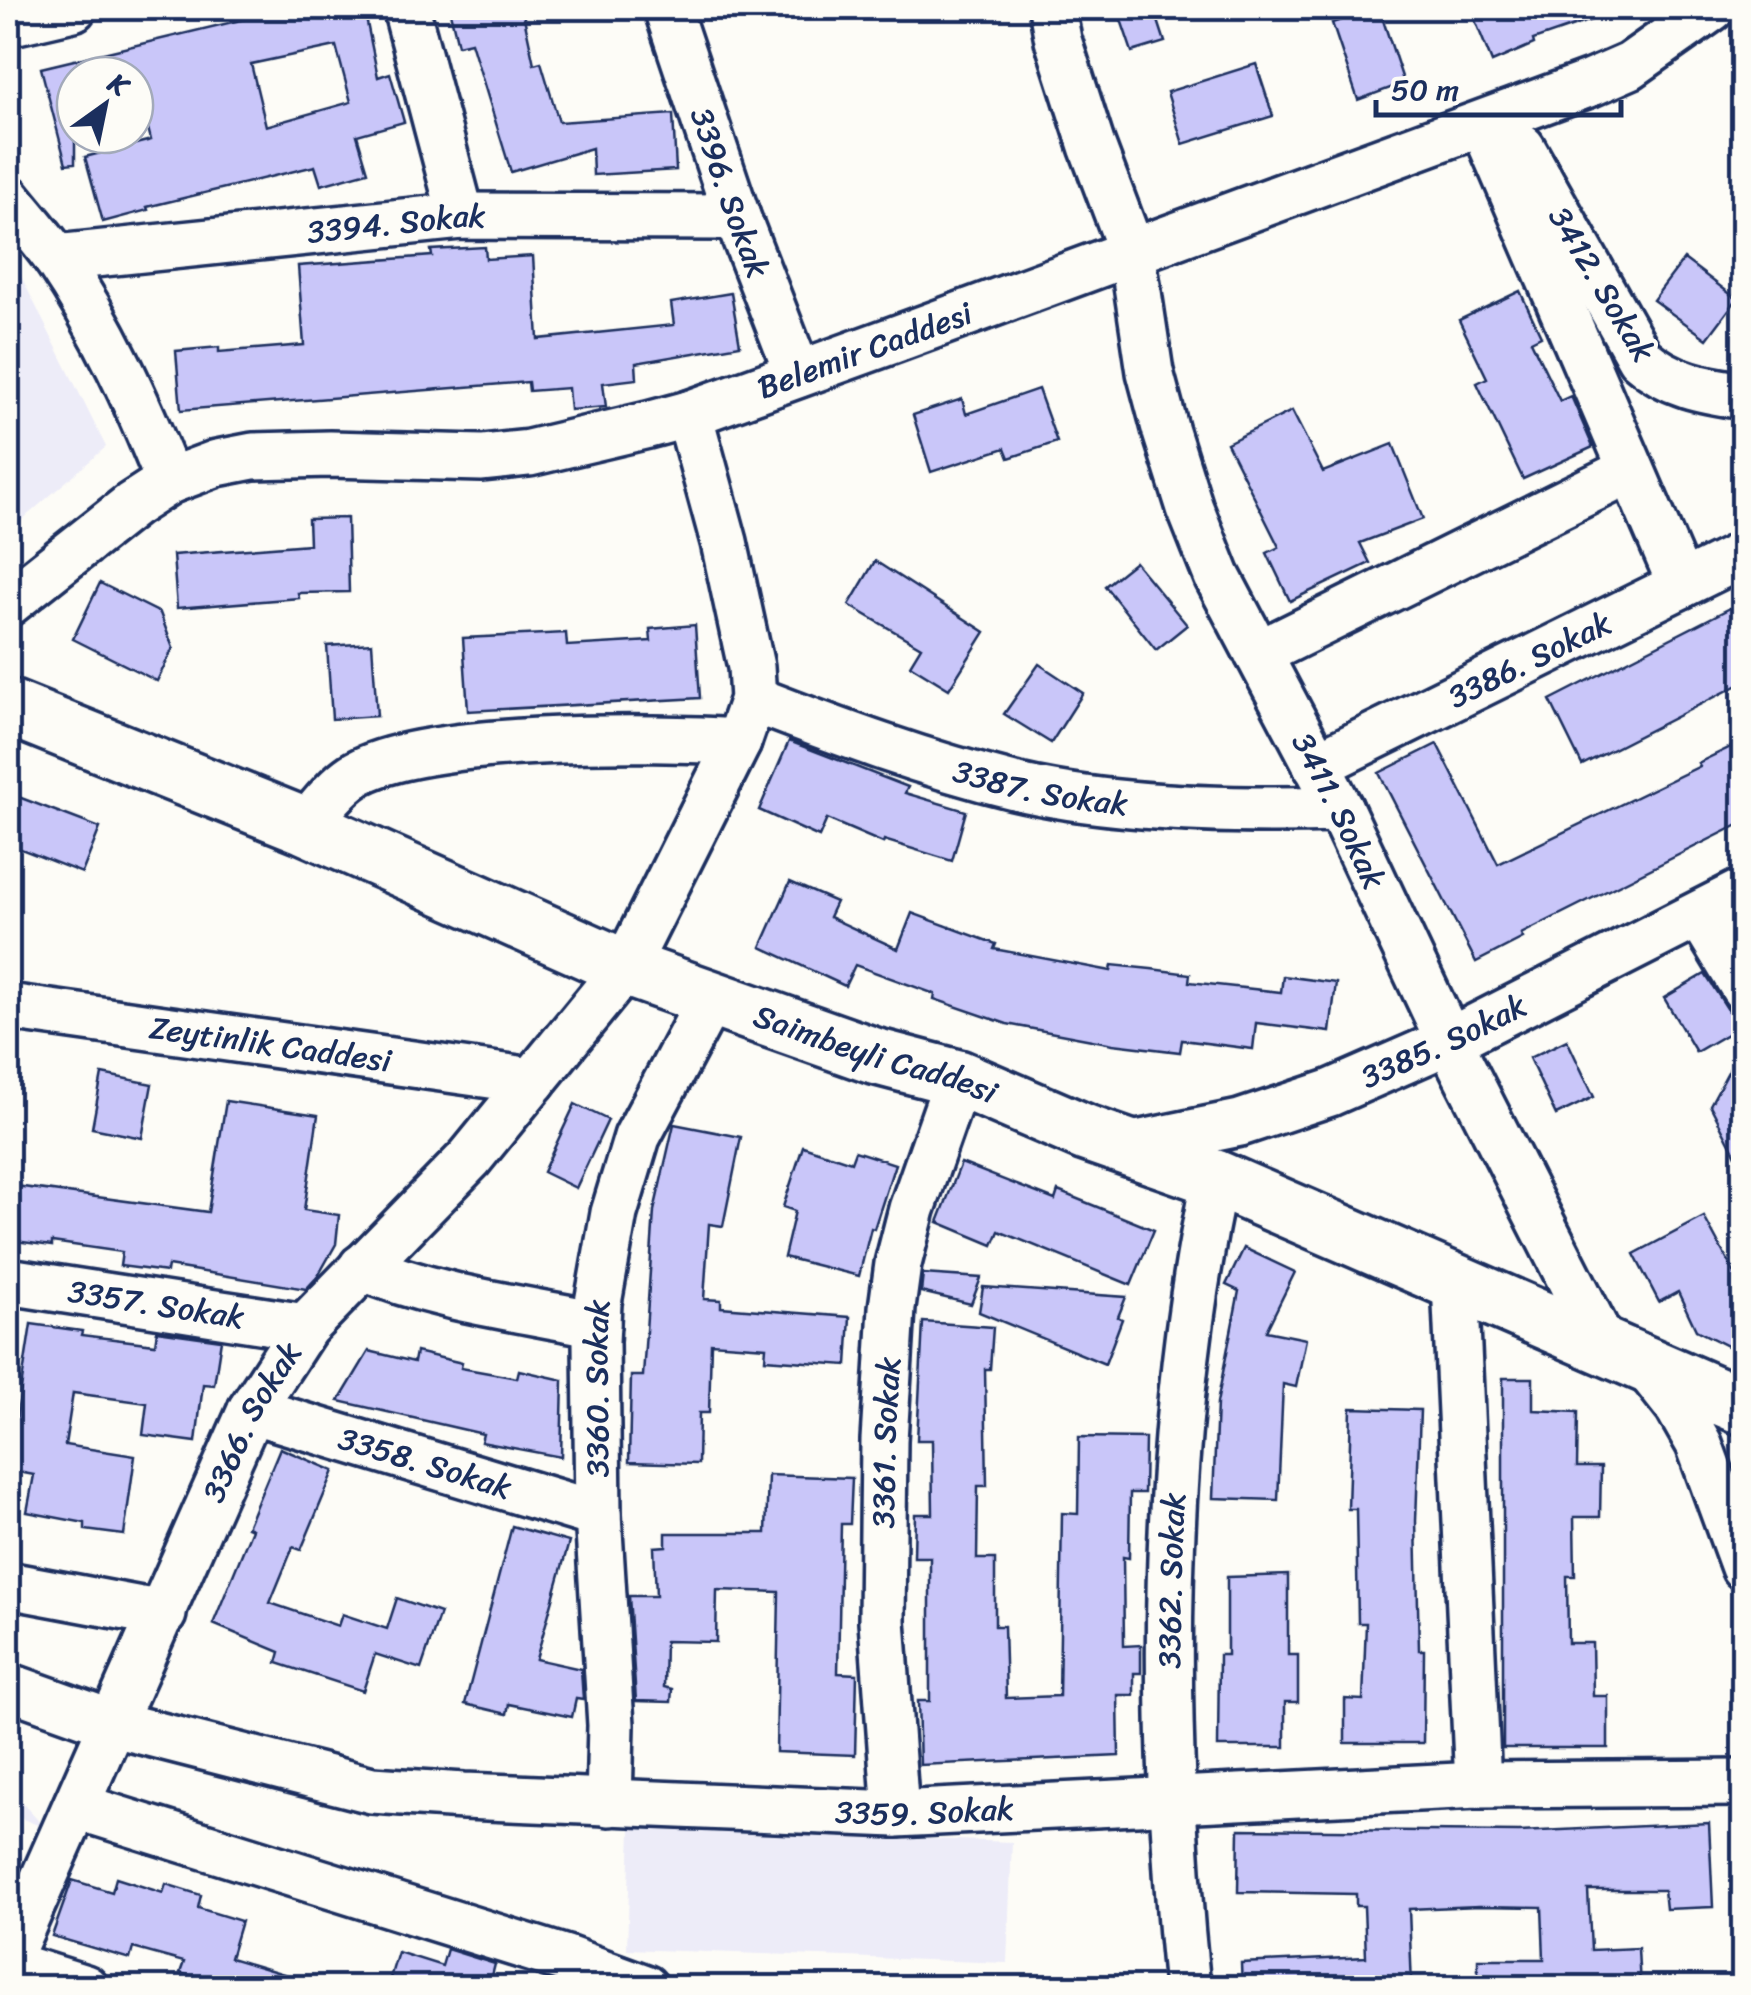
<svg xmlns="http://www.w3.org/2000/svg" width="1751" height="1995" font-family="Sriracha,sans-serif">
  <rect width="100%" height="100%" fill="#fdfcf7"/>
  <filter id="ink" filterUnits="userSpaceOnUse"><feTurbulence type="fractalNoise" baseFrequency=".01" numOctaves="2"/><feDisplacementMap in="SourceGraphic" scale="20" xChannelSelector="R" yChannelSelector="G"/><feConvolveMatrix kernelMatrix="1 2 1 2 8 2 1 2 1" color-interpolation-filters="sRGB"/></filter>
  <g filter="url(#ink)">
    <g fill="#edecf8">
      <path d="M8 250 106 447 8 532Z"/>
      <path d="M8 1787 45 1828 8 1813Z"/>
      <path d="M631 1828 1012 1842 1007 1963 627 1949Z"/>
    </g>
    <g fill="#c9c6f9" stroke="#1b2f5e" stroke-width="2.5" fill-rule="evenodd">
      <path d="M273 8H364L378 77 390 73 404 122 357 135 368 172 321 185 315 166 147 207 148 210 103 222 85 157 151 140 135 75H75V163L66 164 41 68 274 12ZM336 46 351 102 266 126 251 64Z"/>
      <path d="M449 8H522L534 64 541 62 559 122 673 114 676 170 593 175 592 148 511 172 471 42 458 45Z"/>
      <path d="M1117 8H1154L1165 42 1132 52Z"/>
      <path d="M1379 8 1404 83 1358 100 1332 23Z"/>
      <path d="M1470 8H1614L1615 12 1533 40 1534 44 1492 62Z"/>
      <path d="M1256 64 1273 116 1183 144 1167 92Z"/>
      <path d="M485 247 486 259 533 256 538 339 674 325 671 303 731 293 740 345 636 363 637 379 603 383 606 407 570 410 568 388 529 391 528 382 181 410 176 351 219 347V352L304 345 298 266 432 256 431 250Z"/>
      <path d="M1684 259 1737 299 1707 339 1653 300Z"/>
      <path d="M1520 291 1541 336 1531 341 1560 401 1571 396 1593 447 1523 479 1477 383 1487 378 1459 320Z"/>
      <path d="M1038 389 1057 442 1009 458 1005 448 931 472 913 415 962 399 966 414Z"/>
      <path d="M1292 411 1323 472 1393 444 1423 519 1360 543 1370 563 1290 601 1267 553 1279 547 1227 443Z"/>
      <path d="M347 518 349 592 298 593 299 598 177 608 173 555 309 544 308 519Z"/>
      <path d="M875 561 985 632 949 689 910 665 921 647 849 605Z"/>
      <path d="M1135 562 1187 625 1156 650 1105 586Z"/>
      <path d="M100 583 160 613 173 648 157 681 73 639Z"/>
      <path d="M1744 601V682L1582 765 1550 700Z"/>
      <path d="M695 625 700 698 468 711 463 638 566 633 567 646 651 641 650 629Z"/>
      <path d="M372 643 377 716 332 719 327 646Z"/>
      <path d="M1039 664 1083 693 1051 743 1004 714Z"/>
      <path d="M789 741 908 787 905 793 966 811 952 861 884 840 883 843 827 819 819 837 759 810Z"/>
      <path d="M1437 744 1498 864 1700 766 1698 763 1731 747 1744 771V822L1521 934 1523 938 1476 962 1379 773Z"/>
      <path d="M8 793 100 828 82 873 8 844Z"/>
      <path d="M790 882 836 902 829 917 898 949 912 913 996 944 994 949 1111 971 1112 965 1151 969 1190 974 1189 982 1281 992 1283 976 1336 983 1330 1032 1256 1023 1253 1049 1182 1040 1180 1052 1113 1044 1007 1024 934 999 935 994 855 965 845 986 761 947Z"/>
      <path d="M1705 974 1739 1027 1696 1052 1664 998Z"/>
      <path d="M1567 1040 1594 1097 1556 1115 1529 1058Z"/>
      <path d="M1744 1042V1171L1710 1105Z"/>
      <path d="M102 1074 152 1084 142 1138 92 1128Z"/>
      <path d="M226 1101 318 1115 304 1210 339 1215 336 1244 318 1276 306 1289 168 1266 167 1272 120 1266 122 1252 52 1242V1246L8 1240V1185L208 1212Z"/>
      <path d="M575 1104 608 1120 576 1188 543 1172Z"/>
      <path d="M674 1124 741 1137 723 1226 709 1224 704 1299 721 1300V1307L850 1317 847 1365 765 1359 766 1347 711 1343 709 1413H699L698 1464 629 1462 631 1376H643L654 1211Z"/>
      <path d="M803 1146 851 1162 855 1151 895 1164 874 1229 871 1228 859 1276 784 1257 795 1211 783 1207Z"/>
      <path d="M961 1163 1055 1200 1058 1191 1154 1230 1131 1285 999 1231 993 1245 938 1222Z"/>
      <path d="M1704 1217 1744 1291V1338L1728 1346 1696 1330 1678 1292 1659 1302 1634 1254Z"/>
      <path d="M1244 1248 1295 1272 1266 1331 1306 1339 1296 1387 1283 1384 1278 1500 1213 1498 1217 1403 1239 1291 1226 1285Z"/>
      <path d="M923 1274 981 1278 971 1304 921 1292Z"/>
      <path d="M983 1287 1126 1297 1118 1317 1122 1319 1105 1364 979 1312Z"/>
      <path d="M923 1322 993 1327 990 1369H985L987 1486H978L977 1559H995V1626H1004L1006 1698 1059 1696 1062 1513 1078 1514 1079 1437 1145 1438 1144 1493H1130L1129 1558 1123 1557 1124 1646 1141 1645V1673H1134V1695H1118L1119 1756 920 1765 918 1701H930V1557H914L915 1514H933L932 1440H917Z"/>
      <path d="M31 1324 82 1331 81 1335 155 1344 157 1331 221 1340 214 1385 203 1384 196 1442 143 1435 147 1403 73 1393 65 1445 135 1456 124 1535 85 1530V1523L27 1512 34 1475 8 1470V1420L16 1421Z"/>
      <path d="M369 1351 414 1362 416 1352 462 1363 461 1368 517 1378 519 1370 563 1380 561 1457 481 1442 483 1434 339 1401Z"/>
      <path d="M1503 1378H1533V1410L1578 1412 1577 1467H1601L1600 1517H1574L1575 1576H1567L1568 1643H1592L1593 1696H1608V1748H1503Z"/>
      <path d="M1351 1408 1420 1410 1416 1521 1419 1650H1424L1423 1743H1345V1699L1363 1700 1366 1623H1358L1356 1509H1348Z"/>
      <path d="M280 1448 334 1471 301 1550 293 1547 270 1603 338 1626 342 1614 387 1629 397 1598 440 1613 421 1669 375 1654 363 1691 277 1663 280 1652 213 1624 252 1529 247 1527Z"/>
      <path d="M768 1475 852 1478 850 1524H841L838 1673 857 1674 855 1755 776 1752 779 1592 717 1590 716 1642 665 1641 664 1687 672 1689 671 1702 636 1701 629 1596H656L654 1547 666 1546V1533H766Z"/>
      <path d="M512 1526 569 1542 536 1659 581 1669 583 1700 576 1699 572 1717 509 1704 507 1714 465 1704Z"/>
      <path d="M1288 1575V1655H1298V1702H1285V1747H1218L1219 1655H1227V1577Z"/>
      <path d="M1709 1823 1713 1907 1666 1909 1664 1890H1588L1591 1950 1638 1948 1640 1988H1478V1959H1544L1542 1907 1479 1906 1409 1909 1412 1988H1242L1241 1963 1366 1957 1364 1906H1356V1894L1238 1892 1239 1829 1519 1832Z"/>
      <path d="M116 1878 163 1893 166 1884 201 1895 198 1908 241 1921 230 1958 307 1981 306 1988H231L180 1973 184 1962 133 1948 130 1959 52 1936 72 1880 112 1892Z"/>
      <path d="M447 1949 495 1964 489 1988H387L398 1952 442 1966Z"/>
    </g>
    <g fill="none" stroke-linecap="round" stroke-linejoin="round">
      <defs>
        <g id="minor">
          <path d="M406 8 461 216"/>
          <path id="s1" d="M667 8 737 217 798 374"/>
          <path id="s2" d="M1052 8 1058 40 1092 146 1132 252 1150 372 1166 432 1190 508 1217 576 1340 809 1449 1041 1605 1348"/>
          <path d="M8 23 73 8"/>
          <path d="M1483 124 1681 585"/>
          <path d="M1522 148 1640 358C1670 385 1705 390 1744 396"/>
          <path d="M8 198C24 218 42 238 57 259 104 328 138 404 169 481"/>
          <path id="s3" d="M56 258 461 216 737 217"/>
          <path id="s4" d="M8 603 132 505 169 481 217 463 253 456 330 454 482 458 529 453 648 425 689 414 896 339 1591 83 1630 66 1712 8"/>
          <path d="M1258 654 1631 470"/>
          <path id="s5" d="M753 699C838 732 925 764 1014 786 1115 810 1236 812 1340 809"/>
          <path id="s6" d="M1316 765 1744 554"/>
          <path d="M305 826C320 809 335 788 353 776 414 734 660 736 738 742"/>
          <path d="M1700 915 1744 988"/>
          <path id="s7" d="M8 1007 533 1081"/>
          <path id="s8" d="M1127 1146 1240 1123 1330 1093 1449 1041 1744 891"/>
          <path d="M362 1267C435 1298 519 1308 597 1324"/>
          <path id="s9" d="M8 1281 305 1327"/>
          <path d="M1455 1282 1478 1785"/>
          <path d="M1645 1365 1678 1407 1699 1444 1744 1567"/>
          <path id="s10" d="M251 1410 598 1515"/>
          <path d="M8 1585 163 1614"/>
          <path id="s11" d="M8 1686 114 1724 372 1790 464 1796 896 1814 1478 1785 1744 1783"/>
          <path id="s12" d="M609 1803 611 1725 598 1515 596 1342 598 1303 614 1213 637 1137 711 998"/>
          <path d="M76 1806 563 1958 645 1988"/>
          <path id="s13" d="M896 1814 882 1621 884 1440 892 1308 898 1264 912 1209 958 1078"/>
          <path id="s14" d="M8 1959 251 1410 305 1327 470 1158 625 968 738 742 753 699 751 667 724 542 689 414"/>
          <path d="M8 1964 85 1988"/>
          <path id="s15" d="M1187 1988C1160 1724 1160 1438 1215 1178"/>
        </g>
        <g id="major">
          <path id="s16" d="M8 707 305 826 625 968 874 1056 958 1078 1086 1133 1215 1178 1744 1407"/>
        </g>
      </defs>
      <use href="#minor" stroke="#1b2f5e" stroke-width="52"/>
      <use href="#major" stroke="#1b2f5e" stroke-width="62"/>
      <use href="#minor" stroke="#fdfcf7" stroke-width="45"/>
      <use href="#major" stroke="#fdfcf7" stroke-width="55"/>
    </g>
  </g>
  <g text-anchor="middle" stroke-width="8" stroke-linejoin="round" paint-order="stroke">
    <g font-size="32" fill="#1b2f5e" stroke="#fdfcf7">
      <text dy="11" stroke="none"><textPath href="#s1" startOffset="195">3396. Sokak</textPath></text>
      <text dy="11" stroke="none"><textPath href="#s3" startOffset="342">3394. Sokak</textPath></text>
      <text transform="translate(1602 284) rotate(59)" y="11">3412. Sokak</text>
      <text dy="11" stroke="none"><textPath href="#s4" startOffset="918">Belemir Caddesi</textPath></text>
      <text dy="11" stroke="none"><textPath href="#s6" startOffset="238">3386. Sokak</textPath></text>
      <text dy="11" stroke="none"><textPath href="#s5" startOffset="302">3387. Sokak</textPath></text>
      <text dy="11" stroke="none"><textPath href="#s2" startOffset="858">3411. Sokak</textPath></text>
      <text dy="11" stroke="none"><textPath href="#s8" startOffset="335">3385. Sokak</textPath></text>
      <text dy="11" stroke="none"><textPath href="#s7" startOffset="265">Zeytinlik Caddesi</textPath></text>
      <text dy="11" stroke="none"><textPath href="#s16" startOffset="935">Saimbeyli Caddesi</textPath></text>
      <text dy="11" stroke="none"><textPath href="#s9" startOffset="150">3357. Sokak</textPath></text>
      <text dy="11" stroke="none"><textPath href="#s12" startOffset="415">3360. Sokak</textPath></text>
      <text dy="11" stroke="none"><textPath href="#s14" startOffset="590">3366. Sokak</textPath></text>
      <text dy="11" stroke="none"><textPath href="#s13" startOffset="372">3361. Sokak</textPath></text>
      <text dy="11" stroke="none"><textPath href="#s10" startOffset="182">3358. Sokak</textPath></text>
      <text dy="11" stroke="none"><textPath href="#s15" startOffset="408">3362. Sokak</textPath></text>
      <text dy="11" stroke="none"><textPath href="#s11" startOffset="932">3359. Sokak</textPath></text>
    </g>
  </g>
  <rect width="1751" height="1995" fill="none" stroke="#fdfcf7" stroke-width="40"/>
  <rect x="20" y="20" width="1711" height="1955" fill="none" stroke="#1b2f5e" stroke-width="4" filter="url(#ink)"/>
  <g transform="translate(105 105) rotate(33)"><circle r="48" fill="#fdfcf7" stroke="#a3aaba" stroke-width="2.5"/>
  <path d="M0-8L18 38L0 25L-18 38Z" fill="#1b2f5e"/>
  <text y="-15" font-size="28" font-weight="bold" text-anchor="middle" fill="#1b2f5e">K</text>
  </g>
  <path d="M1376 100v15h245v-15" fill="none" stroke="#1b2f5e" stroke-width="5"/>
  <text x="1391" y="100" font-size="30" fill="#1b2f5e" stroke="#fdfcf7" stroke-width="8" paint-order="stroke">50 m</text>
</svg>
